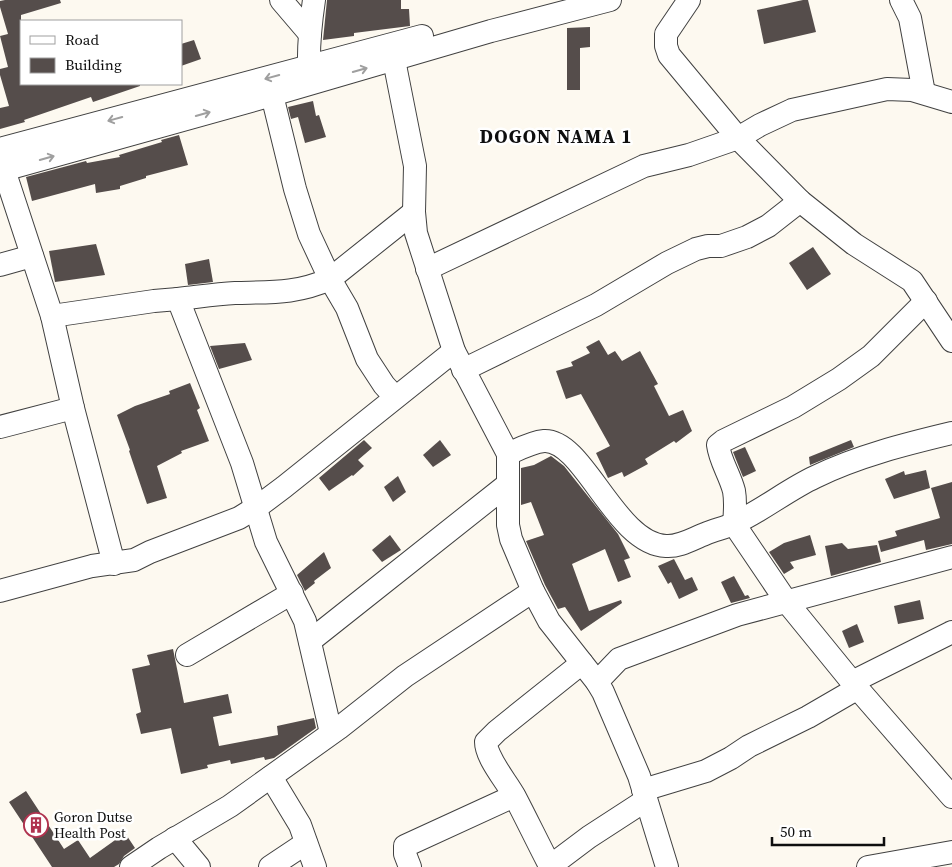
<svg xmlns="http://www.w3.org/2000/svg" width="952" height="867" font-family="'Source Serif 4',serif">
  <rect width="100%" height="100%" fill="#fdf9f0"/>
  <g fill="#554d4b">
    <path d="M5 0H60L61 3 21 15V84H140V86L93 102 91 97 24 120 25 122 0 129V108L9 106 0 75V69L8 67 0 36 8 34 0 7V1Z"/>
    <path d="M327 0H401V9H409L410 26 354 33V36L323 40Z"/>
    <path d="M803 0H808L816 32 764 44 757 10Z"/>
    <path d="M590 27V47L580 48V90H567V28Z"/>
    <path d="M194 40 201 59 181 66V44Z"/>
    <path d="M313 101 316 116 319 115 326 137 305 143 298 117 291 119 288 107Z"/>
    <path d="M179 135 188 165 146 176V178L120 186V189L96 193 95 184 32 201 26 177 86 161 87 163 120 157 119 155 162 142 161 140Z"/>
    <path d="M96 244 105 275 55 282 49 251Z"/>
    <path d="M813 247 831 274 807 290 789 263Z"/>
    <path d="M209 259 213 282 188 285 185 264Z"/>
    <path d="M599 340 608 355 615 351 622 361 640 351 658 384 654 386 669 416 683 410 692 431 676 443 674 441 645 459 648 464 624 477 622 472 608 478 596 453 610 446 581 394 566 399 556 371 573 366 571 362 590 353 586 347Z"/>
    <path d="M245 343 252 360 219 369 210 346Z"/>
    <path d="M190 383 200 408 197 410 209 441 181 451 182 453 157 466 167 498 147 504 129 451 130 450 117 415 135 406 170 394 169 391Z"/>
    <path d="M364 440 372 448 358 460 364 466 353 476 352 475 329 491 319 478Z"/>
    <path d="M440 440 451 455 433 467 423 455Z"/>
    <path d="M851 440 854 447 810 465 809 457Z"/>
    <path d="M745 447 756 471 743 477 733 452Z"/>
    <path d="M551 456 564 466 618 534 630 558 624 560 631 577 618 582 605 549 572 564 589 611 621 600 622 603 581 631 565 607 558 609 545 585 526 541 544 535 531 502 521 505V468L534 465Z"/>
    <path d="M926 470 930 488 894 499 885 479 904 471 905 475Z"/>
    <path d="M398 476 406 492 393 502 384 487Z"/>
    <path d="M952 482V544L926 550 924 540 881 552 878 541 897 536 895 531 940 518 931 488Z"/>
    <path d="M390 535 401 550 382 562 372 550Z"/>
    <path d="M810 535 816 555 790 562 794 568 784 574 769 552 784 543Z"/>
    <path d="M842 543 848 549 877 545 881 562 831 576 825 546Z"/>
    <path d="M324 552 331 568 314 581 315 583 305 591 297 575Z"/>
    <path d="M674 559 685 580 692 577 698 590 679 599 671 582 668 584 658 566Z"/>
    <path d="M734 576 745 596 748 595 750 598 731 603 721 582Z"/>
    <path d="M920 600 924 619 898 624 894 606Z"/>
    <path d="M857 624 864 642 849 648 842 631Z"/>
    <path d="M173 649 184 703 228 694 232 713 213 717 219 746 278 735 277 726 314 718 316 728 274 758 265 760 264 757 231 764 230 760 207 765 208 768 181 774 171 728 141 734 136 714 141 712 132 669 150 665 147 655Z"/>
    <path d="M26 791 64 849 78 840 90 858 125 833 135 848 124 856 119 864 114 867H52L9 802Z"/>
  </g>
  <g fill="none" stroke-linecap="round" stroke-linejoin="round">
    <defs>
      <g id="minor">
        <path d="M281 0 310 34"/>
        <path d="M689 0 666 34V46L669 55 738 138 800 201 854 244 912 281 952 341"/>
        <path d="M901 0 910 18 924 93"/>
        <path d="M394 60 415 166 414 212 416 233 454 351 508 454V525L511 539 533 591 549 621 597 682 603 692 639 776 667 867"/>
        <path d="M310 81C307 54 310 27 314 0"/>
        <path d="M272 95 295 189 309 234 330 279 414 212"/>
        <path d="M0 149 422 36"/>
        <path d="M4 170 52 316 73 408 114 564"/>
        <path d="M0 171 272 95 491 31 610 0"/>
        <path d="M0 265 32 256"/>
        <path d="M427 269 644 166 689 155 738 138 760 125 792 110 887 89 912 90 952 102"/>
        <path d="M178 299C197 297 216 294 235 293 271 292 296 294 330 279L347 308 367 359 384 385 395 397"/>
        <path d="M926 301 871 356 839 379 793 407 723 441 718 445C720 461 730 475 734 491 736 502 735 513 734 524L786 601 852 682 952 797"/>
        <path d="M52 316 154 301 178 299 242 463 266 542 305 621 331 733"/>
        <path d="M463 370 596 305 667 263 696 249 708 246H721L747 237 768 226 800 201"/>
        <path d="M0 427 73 408"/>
        <path d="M508 454C519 449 532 442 544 441 584 439 615 544 666 546 680 547 692 539 705 534 714 530 724 528 733 524 762 511 787 490 815 477 858 456 906 444 952 433"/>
        <path d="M0 591 92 566 134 560 150 552 239 518 260 505 284 487 454 351"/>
        <path d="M310 641 508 484"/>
        <path d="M187 655 292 593"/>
        <path d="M597 682 619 659 737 615 952 557"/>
        <path d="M852 682 952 632"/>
        <path d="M271 777 300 825 315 867"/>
        <path d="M643 790 706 771 731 758 749 746 808 717 858 688"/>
        <path d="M175 838 199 867"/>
        <path d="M550 866C538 843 527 820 515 797 507 782 486 758 486 742L497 731 582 663"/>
        <path d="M131 867 159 848 230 806 339 728 405 676 533 591"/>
        <path d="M270 867 306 843"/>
        <path d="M410 867 405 854V846L514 796"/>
        <path d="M549 867 589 837 646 800"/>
        <path d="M868 867 952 852"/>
      </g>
    </defs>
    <use href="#minor" stroke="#414141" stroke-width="24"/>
    <use href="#minor" stroke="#fff" stroke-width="22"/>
  </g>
  <defs><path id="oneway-shaft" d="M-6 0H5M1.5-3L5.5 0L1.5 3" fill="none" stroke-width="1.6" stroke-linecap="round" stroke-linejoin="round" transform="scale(1.25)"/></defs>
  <g stroke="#9f9f9f">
    <use href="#oneway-shaft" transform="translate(360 70) rotate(-16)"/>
    <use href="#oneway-shaft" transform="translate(272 77) rotate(165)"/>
    <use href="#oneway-shaft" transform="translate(203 114) rotate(-16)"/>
    <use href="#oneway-shaft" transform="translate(115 119) rotate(165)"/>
    <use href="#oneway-shaft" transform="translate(47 158) rotate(-16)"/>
  </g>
  <defs>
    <symbol id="building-ring" viewBox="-11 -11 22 22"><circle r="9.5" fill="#fff" stroke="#b0334f" stroke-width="1.5"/><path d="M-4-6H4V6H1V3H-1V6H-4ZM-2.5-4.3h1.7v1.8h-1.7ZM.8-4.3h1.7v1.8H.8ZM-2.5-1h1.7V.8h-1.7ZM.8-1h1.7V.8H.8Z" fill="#b0334f"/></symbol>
  </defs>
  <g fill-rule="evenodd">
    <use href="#building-ring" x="22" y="811" width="28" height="28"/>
  </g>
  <g text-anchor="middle" stroke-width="5" stroke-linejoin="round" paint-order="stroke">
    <g font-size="14" fill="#0e0e0e" stroke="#fff" text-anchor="start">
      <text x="54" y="822">Goron Dutse<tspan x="54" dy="16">Health Post</tspan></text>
    </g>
    <g font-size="19" font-weight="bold" letter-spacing="1" fill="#0e0e0e" stroke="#fff">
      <text x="556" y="143">DOGON NAMA 1</text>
    </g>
  </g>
  <rect x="20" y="20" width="162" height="65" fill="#ffffff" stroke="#9f9f9f"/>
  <rect x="30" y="36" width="25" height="8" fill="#ffffff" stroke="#9f9f9f"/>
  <text x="65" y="45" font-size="15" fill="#0e0e0e">Road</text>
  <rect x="30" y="58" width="25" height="15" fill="#554d4b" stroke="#9f9f9f"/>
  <text x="65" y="70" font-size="15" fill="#0e0e0e">Building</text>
  <path d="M772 837v8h112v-8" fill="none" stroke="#0e0e0e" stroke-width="2.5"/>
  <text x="780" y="837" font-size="15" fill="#0e0e0e" stroke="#ffffff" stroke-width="4" paint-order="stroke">50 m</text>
</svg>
